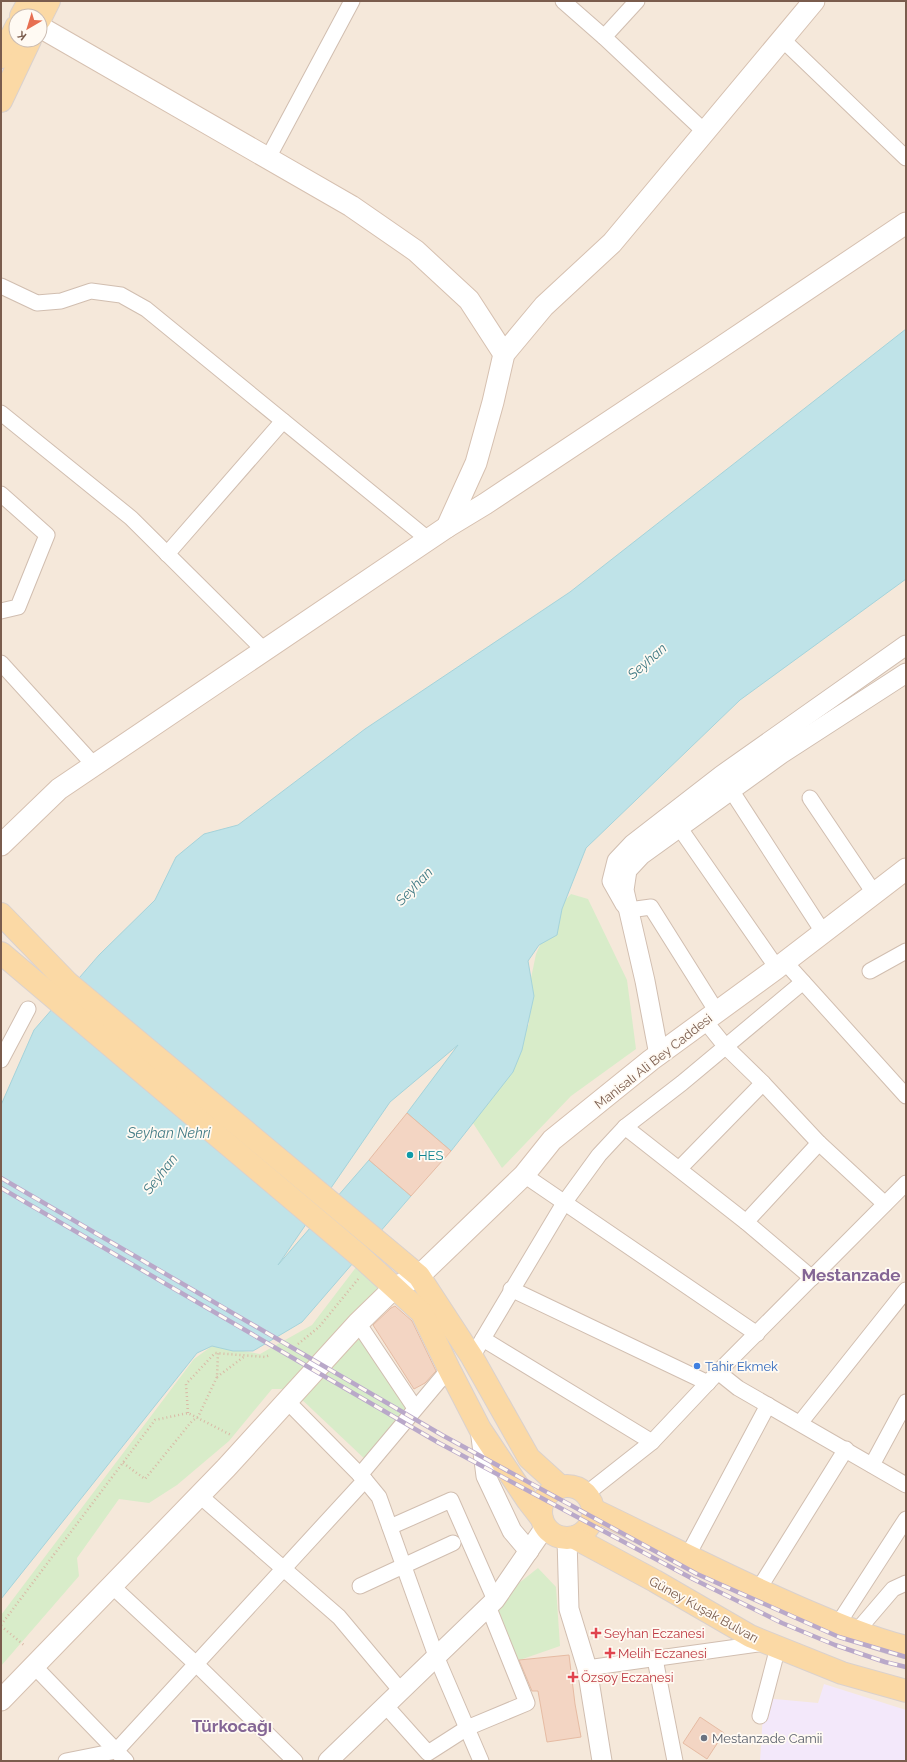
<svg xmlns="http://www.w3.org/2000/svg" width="907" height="1762" font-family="Raleway,sans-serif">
  <rect width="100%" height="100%" fill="#fdf6ec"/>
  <path fill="#f5e8da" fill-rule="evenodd" d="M1 1H906V1761H1ZM16 16H40V40H16Z"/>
  <path fill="#f3e8fa" d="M824 1684 906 1710V1761H760L764 1698 818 1703Z"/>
  <g fill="#d8ecc9">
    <path d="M571 894 588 899 627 980 636 1049 571 1096 502 1168 471 1120 501 1076 529 1024 530 983 536 954 556 910Z"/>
    <path d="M357 1266 380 1289 283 1389H272L229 1441 177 1485 149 1503 119 1499 77 1558 79 1576 1 1666V1615L194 1359 212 1346 260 1354 312 1325Z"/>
    <path d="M359 1339 415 1403 368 1462 297 1395Z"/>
    <path d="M538 1568 556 1587 560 1646 514 1662 490 1606Z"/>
  </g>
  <path fill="#bfe3e8" stroke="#a5d3da" d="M906 329V579L740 700 586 848 562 909 557 935 539 945 528 961 534 996 522 1050 513 1072 451 1151 407 1113 458 1045 390 1102 278 1265 369 1160 411 1196 302 1322 253 1351H233L212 1346 197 1353 1 1599V1105L34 1030 99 955 155 900 176 857 204 834 238 825 365 729 570 592Z"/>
  <g fill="#f3d5c3" stroke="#e6bba3">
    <path d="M407 1113 451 1151 411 1196 369 1160Z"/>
    <path d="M395 1306 412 1321 436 1371 425 1383 414 1389 373 1325 391 1308Z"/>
    <path d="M569 1655 575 1704 581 1737 547 1742 538 1691H532L519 1660Z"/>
    <path d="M700 1717 724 1733 707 1759 683 1743Z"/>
  </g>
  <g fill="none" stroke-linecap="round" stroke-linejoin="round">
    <defs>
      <g id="minor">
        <path d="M563 1 604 37 705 132"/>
        <path d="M604 37 637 1"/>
        <path d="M782 39 906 158"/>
        <path d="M268 158 352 1"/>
        <path d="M1 286 37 303 61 301 91 291 121 295 146 309 429 540"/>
        <path d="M1 413 131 518 264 650"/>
        <path d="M1 494 47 535 18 607 1 611"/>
        <path d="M167 554 283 421"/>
        <path d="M1 663 94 765"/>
        <path d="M731 790 823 932"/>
        <path d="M810 798 874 893"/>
        <path d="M679 827 777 968"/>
        <path d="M629 910 651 907 717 1012"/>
        <path d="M785 962 906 1096"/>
        <path d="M870 971 906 951"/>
        <path d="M705 1021 726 1047 763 1083 819 1143 885 1204"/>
        <path d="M1 1060 28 1009"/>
        <path d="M625 1127 746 1222 812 1278"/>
        <path d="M679 1169 763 1083"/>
        <path d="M524 1175 757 1334"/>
        <path d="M746 1222 819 1143"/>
        <path d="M511 1289 708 1383"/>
        <path d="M358 1323 415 1408"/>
        <path d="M483 1339 652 1442"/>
        <path d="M472 1357 564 1203 599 1155 625 1127 682 1083 803 982"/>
        <path d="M718 1372 738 1388 906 1485"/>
        <path d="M800 1423 906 1290"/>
        <path d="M872 1465 906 1402"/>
        <path d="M360 1475 449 1369"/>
        <path d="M365 1480 379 1497 436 1656 481 1761"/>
        <path d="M586 1494 652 1442 718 1372 906 1183"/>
        <path d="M199 1495 339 1617 401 1691"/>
        <path d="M390 1527 451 1500 495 1600"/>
        <path d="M688 1555 768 1405"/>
        <path d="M112 1586 196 1664 295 1761"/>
        <path d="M360 1586 453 1543"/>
        <path d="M758 1590 846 1449"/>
        <path d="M838 1624 906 1519"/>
        <path d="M857 1631 893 1589 906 1583"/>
        <path d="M655 1659 675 1761"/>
        <path d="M34 1666 126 1761"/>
        <path d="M587 1668 766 1643"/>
        <path d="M385 1705 428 1753 467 1728 527 1703 488 1606"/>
        <path d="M760 1716 778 1647"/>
        <path d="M66 1761 116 1751 365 1480 287 1401"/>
      </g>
      <g id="tertiary">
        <path d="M625 904 612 881 617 861 633 844 722 775 906 645"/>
        <path d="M659 1055 645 981 624 890 627 870 641 855 781 754 906 673"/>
        <path d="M480 1429 486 1476 512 1531 529 1551"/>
        <path d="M567 1539 569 1609 587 1668 602 1761"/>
        <path d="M328 1761 495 1600 545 1527"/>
      </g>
      <g id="secondary">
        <path d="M40 27 351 206 416 251 469 300 504 354"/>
        <path d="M447 527 485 504 705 358 906 223"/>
        <path d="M1 845 59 789 447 527 476 463 493 402 504 354 544 306 612 243 814 1"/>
        <path d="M1 1700 226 1468 358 1323 395 1287 419 1276 524 1175 552 1140 651 1060 777 968 906 869"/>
      </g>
      <g id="primary">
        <path d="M21 16 29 1"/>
        <path d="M40 19 49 1"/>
        <path d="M1 57 16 27"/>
        <path d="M1 101 30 40"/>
        <path d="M1 914 68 983 419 1276 472 1357 529 1458 561 1487"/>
        <path d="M1 953 361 1257 422 1313 449 1369 480 1429 528 1501 542 1519"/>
        <circle cx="567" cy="1512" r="26"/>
        <path d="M594 1510C663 1543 730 1578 800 1608 835 1623 870 1638 906 1647"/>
        <path d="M575 1538 655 1581 750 1636 842 1673 906 1691"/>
      </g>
    </defs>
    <use href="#minor" stroke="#d1beb0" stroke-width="17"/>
    <use href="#tertiary" stroke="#d1beb0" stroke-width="21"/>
    <use href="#secondary" stroke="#d6c0b0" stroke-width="23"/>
    <use href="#primary" stroke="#dad1cd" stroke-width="24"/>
    <g stroke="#d9b8a5" stroke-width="2.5" stroke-dasharray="1 3" stroke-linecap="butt">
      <path d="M298 1344 319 1327 359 1278"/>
      <path d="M217 1377 245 1356"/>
      <path d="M188 1413 186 1384 215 1353 265 1357 270 1355"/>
      <path d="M123 1463 145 1479 192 1421 198 1417 217 1377 218 1353"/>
      <path d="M1 1625 155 1420 188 1413 231 1435"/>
      <path d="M1 1626 25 1646"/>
    </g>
    <use href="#minor" stroke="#fff" stroke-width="15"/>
    <use href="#tertiary" stroke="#fff" stroke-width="19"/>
    <use href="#secondary" stroke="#fff" stroke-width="21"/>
    <use href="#primary" stroke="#fbd9a5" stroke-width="22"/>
    <defs>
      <g id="rail">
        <path d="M1 1178 442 1435 697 1574 839 1637 906 1657"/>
        <path d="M1 1188 439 1443 693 1579 782 1623 835 1645 885 1662 906 1667"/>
      </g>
    </defs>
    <use href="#rail" stroke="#b9a8c9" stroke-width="4.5"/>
    <use href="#rail" stroke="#fffaf3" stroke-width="3" stroke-dasharray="9" stroke-linecap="butt"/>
  </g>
  <circle fill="#0f9aa8" stroke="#fffaf3" stroke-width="1.5" cx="410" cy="1155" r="4"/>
  <circle fill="#3f7fe0" stroke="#fffaf3" stroke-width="1.5" cx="697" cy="1366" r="4"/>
  <g fill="#e0444e" stroke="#fffaf3" stroke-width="1.5">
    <path d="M594 1627h4v4h4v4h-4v4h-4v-4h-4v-4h4z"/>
    <path d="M608 1647h4v4h4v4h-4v4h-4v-4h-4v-4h4z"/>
    <path d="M571 1671h4v4h4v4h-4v4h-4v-4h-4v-4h4z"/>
  </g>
  <circle fill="#6b7280" stroke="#fffaf3" stroke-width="1.5" cx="704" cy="1738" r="4"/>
  <g text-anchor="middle" stroke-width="3.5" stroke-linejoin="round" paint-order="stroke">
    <g font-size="13" fill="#7a5c4d" stroke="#fffaf3">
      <text transform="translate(653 1061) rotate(-38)" y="5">Manisalı Ali Bey Caddesi</text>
      <text transform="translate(704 1609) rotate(29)" y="5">Güney Kuşak Bulvarı</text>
    </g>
    <g font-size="13" fill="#0d838f" stroke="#fffaf3" text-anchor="start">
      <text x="418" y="1160">HES</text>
    </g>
    <g font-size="13" fill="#366cbe" stroke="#fffaf3" text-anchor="start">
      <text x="705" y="1371">Tahir Ekmek</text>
    </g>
    <g font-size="13" fill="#be3a42" stroke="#fffaf3" text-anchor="start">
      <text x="604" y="1638">Seyhan Eczanesi</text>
      <text x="618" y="1658">Melih Eczanesi</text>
      <text x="581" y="1682">Özsoy Eczanesi</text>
    </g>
    <g font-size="13" fill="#5b616d" stroke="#fffaf3" text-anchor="start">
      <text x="712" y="1743">Mestanzade Camii</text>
    </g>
    <g font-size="14" font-style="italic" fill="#437c86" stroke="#fffaf3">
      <text transform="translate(647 661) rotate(-41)" y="5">Seyhan</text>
      <text transform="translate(414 886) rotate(-46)" y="5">Seyhan</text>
      <text x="169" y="1138">Seyhan Nehri</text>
      <text transform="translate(160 1174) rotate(-52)" y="5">Seyhan</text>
    </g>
    <g font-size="17" font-weight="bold" fill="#846695" stroke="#fffaf3">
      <text x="851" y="1281">Mestanzade</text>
      <text x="232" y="1732">Türkocağı</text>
    </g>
  </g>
  <rect width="907" height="1762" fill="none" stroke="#7a5c4d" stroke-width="4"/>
  <g transform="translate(28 28) rotate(218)"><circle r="19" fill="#fffaf3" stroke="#cabbb1"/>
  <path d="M0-3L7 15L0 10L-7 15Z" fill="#e76f51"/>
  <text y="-6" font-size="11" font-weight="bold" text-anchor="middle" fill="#7a5c4d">K</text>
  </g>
</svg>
